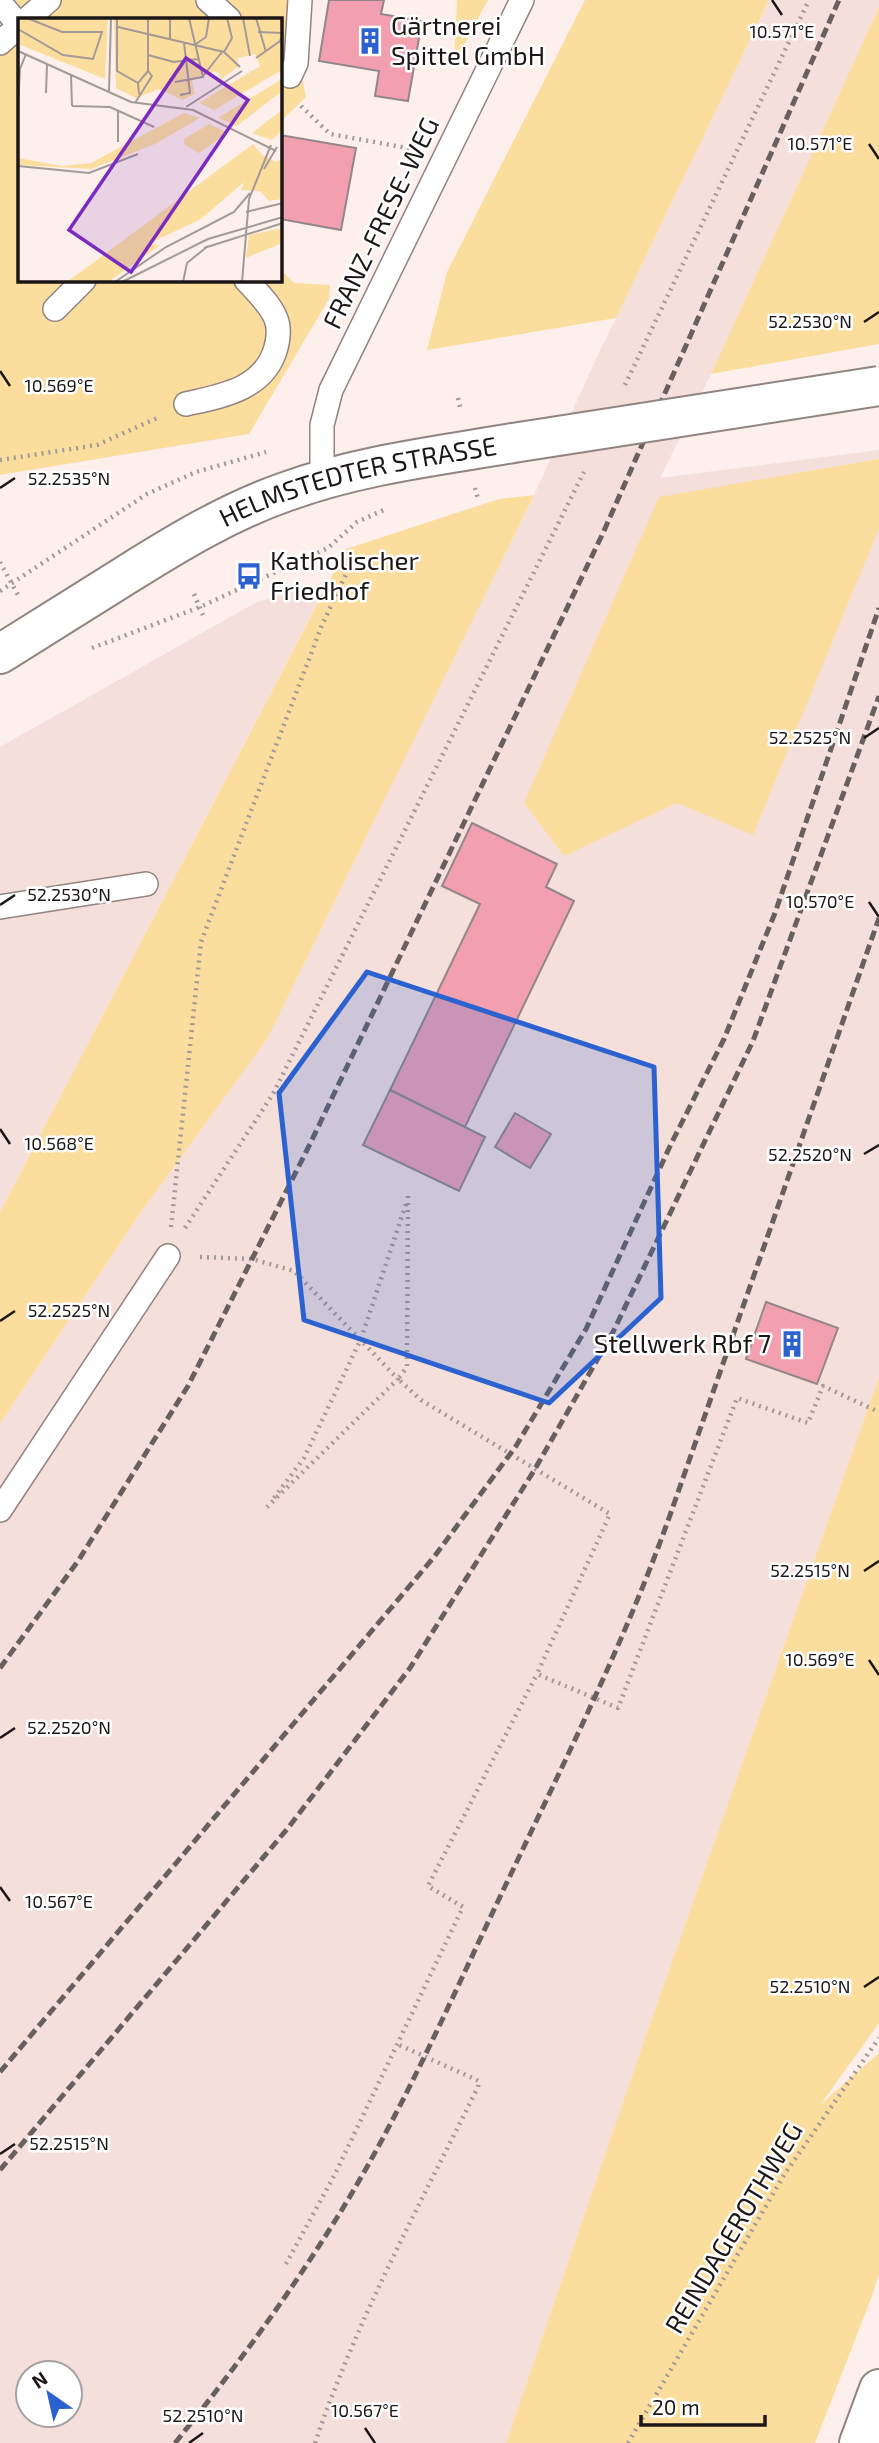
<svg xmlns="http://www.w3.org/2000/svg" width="879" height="2443" font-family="'Exo 2',sans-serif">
  <rect width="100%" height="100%" fill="#fdefec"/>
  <g fill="#f5dfda" fill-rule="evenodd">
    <path d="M769 0H879V7L711 374 660 478 879 450V1377L646 2035 506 2443H0V1424L136 1219 267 1038 534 495 597 357ZM28 2373H70V2415H28Z"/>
    <path d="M329 581 0 1212V747L255 603Z"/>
  </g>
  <g fill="#fbde9e">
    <path d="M0 0H310L302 78 306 97 280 122V19H19V280H280V269L294 283 330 285 329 299 249 434 0 475Z"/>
    <path d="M457 0H488L454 64Z"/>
    <path d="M585 0H769L616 318 427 350 447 272Z"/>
    <path d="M879 7V344L711 374Z"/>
    <path d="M879 459V528L753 835 677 803 564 856 524 803 659 497Z"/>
    <path d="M534 495 267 1039 136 1219 0 1424V1212L346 549 499 499Z"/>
    <path d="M879 1377V2023L821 2104 879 2053V2274L872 2296 815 2443H506L646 2035Z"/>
  </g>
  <g fill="#f2a0b0" stroke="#928688" stroke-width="2">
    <path d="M329 0H384L381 14 422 21 408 101 375 96 379 71 319 61Z"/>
    <path d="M280 135 356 148 341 230 280 219Z"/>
    <path d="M472 823 557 864 546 887 574 901 465 1127 390 1090 480 904 442 886Z"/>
    <path d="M390 1090 485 1137 459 1191 363 1145Z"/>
    <path d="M515 1113 551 1134 530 1168 495 1147Z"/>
    <path d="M766 1302 838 1328 817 1384 746 1359Z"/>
  </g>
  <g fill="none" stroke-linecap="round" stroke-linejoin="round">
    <defs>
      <g id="lane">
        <path d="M208 0 229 19"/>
        <path d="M0 3 19 25"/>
        <path d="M27 19 49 0"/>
        <path d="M0 43 19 26"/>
        <path d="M290 76 296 63 300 0"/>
        <path d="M55 309 84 280"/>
        <path d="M186 404C221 396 262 390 275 351 278 341 280 329 276 319 271 305 256 291 246 280"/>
        <path d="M322 479V425L331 390 522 0"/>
        <path d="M0 907 146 884"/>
        <path d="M0 1510 168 1256"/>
      </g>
      <g id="secondary">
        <path id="s1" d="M0 654C42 628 84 601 126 575 177 543 228 512 285 492 359 465 436 456 513 443"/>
      </g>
      <path id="highway" d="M859 2443 879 2389"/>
    </defs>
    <use href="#lane" stroke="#908481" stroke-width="26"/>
    <use href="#secondary" stroke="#908481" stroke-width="42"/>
    <use href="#highway" stroke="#908481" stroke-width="42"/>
    <g stroke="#a39997" stroke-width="4.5" stroke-dasharray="2 5" stroke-linecap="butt">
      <path d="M301 106 330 134 413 149"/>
      <path d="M625 385 809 0"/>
      <path d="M458 398 461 411"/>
      <path d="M0 460 97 445 157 418"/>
      <path d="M475 488 478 499"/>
      <path d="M0 562 18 595"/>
      <path d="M0 591 147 494 196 472 266 452"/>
      <path d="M194 594 203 615"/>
      <path d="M92 648 200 607 328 548 357 522 386 509"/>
      <path d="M408 1196 407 1367 398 1379 421 1400 610 1514 537 1674 618 1708 737 1398 808 1423 823 1386 879 1412"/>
      <path d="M171 1227 201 942 322 625 348 570"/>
      <path d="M185 1228 273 1094 584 472"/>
      <path d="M200 1257 252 1259 294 1271 398 1379 265 1509"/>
      <path d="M274 1498 304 1458 361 1339 407 1201"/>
      <path d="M286 2264 335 2174 463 1907 428 1886 537 1674"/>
      <path d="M315 2443C357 2319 420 2204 478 2087L479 2081 397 2044"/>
      <path d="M628 2443 784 2175 879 2038"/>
    </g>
    <use href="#lane" stroke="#fff" stroke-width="23"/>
    <use href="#secondary" stroke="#fff" stroke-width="38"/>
    <use href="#highway" stroke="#fff" stroke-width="38"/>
    <g stroke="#68605e" stroke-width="5" stroke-dasharray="10 5" stroke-linecap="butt">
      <path d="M0 1668 78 1561 188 1386 308 1148 603 533 839 0"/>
      <path d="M0 2072 434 1557 516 1446 586 1329 671 1144 724 1039 775 913 879 608"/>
      <path d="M0 2170 288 1828 410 1668 535 1469 613 1332 753 1041 879 696"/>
      <path d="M175 2443C234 2370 289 2295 338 2216 405 2108 455 1990 510 1876 566 1758 625 1641 669 1518L879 918"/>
    </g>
    <defs>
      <path id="secondary-bridge" d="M513 443 879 386"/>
    </defs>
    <use href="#secondary-bridge" stroke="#908481" stroke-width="42" stroke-linecap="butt"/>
    <use href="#secondary-bridge" stroke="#fff" stroke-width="38"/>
  </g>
  <path fill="#2c62d0" fill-opacity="0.2" stroke="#2c62d0" stroke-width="5" stroke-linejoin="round" d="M367 972 654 1067 661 1298 549 1403 304 1320 279 1093Z"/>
  <path fill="none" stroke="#1c1716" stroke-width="2.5" d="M772 0 782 15M869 144 879 159M864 322 879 312M0 371 10 386M0 488 15 478M864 738 879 728M869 902 879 917M0 905 15 895M0 1129 10 1144M864 1154 879 1145M0 1321 15 1311M864 1571 879 1561M869 1660 879 1675M0 1738 15 1728M0 1887 10 1901M864 1987 879 1977M0 2154 15 2144M365 2428 375 2443M189 2443 203 2433"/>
  <defs>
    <symbol id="building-bare" viewBox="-9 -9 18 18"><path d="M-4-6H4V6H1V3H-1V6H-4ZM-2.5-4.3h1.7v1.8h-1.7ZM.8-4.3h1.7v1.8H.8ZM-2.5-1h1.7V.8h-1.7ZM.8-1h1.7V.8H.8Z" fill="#2c62d0" stroke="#fff" stroke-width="2.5" paint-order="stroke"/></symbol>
    <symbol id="bus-bare" viewBox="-9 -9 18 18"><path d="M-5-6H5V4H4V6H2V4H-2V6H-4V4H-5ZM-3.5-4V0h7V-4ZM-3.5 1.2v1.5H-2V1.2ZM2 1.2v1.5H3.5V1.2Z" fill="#2c62d0" stroke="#fff" stroke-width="2.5" paint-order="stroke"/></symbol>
  </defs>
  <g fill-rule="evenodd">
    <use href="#building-bare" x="351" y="22" width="38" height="38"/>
    <use href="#bus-bare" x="230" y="557" width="38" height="38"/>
    <use href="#building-bare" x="773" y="1325" width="38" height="38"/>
  </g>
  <g text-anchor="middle" stroke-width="5" stroke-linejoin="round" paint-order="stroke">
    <g font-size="26" fill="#1c1716" stroke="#fff" text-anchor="start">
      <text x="391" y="35">Gärtnerei<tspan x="391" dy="30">Spittel GmbH</tspan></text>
      <text x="270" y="570">Katholischer<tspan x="270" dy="30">Friedhof</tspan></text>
      <text x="771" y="1353" text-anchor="end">Stellwerk Rbf 7</text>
    </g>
    <g font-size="26" fill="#1c1716" stroke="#fff">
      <text transform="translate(381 223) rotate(-64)" y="9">FRANZ-FRESE-WEG</text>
      <text dy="9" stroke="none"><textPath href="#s1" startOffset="402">HELMSTEDTER STRASSE</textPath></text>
      <text transform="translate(734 2228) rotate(-59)" y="9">REINDAGEROTHWEG</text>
    </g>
  </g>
  <g transform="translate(18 18)">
    <rect width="264" height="264" fill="#fdefec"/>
    <path d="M0 0H90L87 61 0 26ZM96 0H264V52L196 92 181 85 242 48 237 36 220 40V49L197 66 203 58 198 53 174 63 177 76 165 82 141 71 118 80 98 70ZM264 61V73L219 108 200 100ZM264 92V112L254 122 234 115ZM166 95 182 100 137 126 73 151 0 147V140L44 148 73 145ZM191 106 210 115 181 135 167 127 166 121ZM235 126 243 136 258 144 264 141V181L251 183 242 173 223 172 226 164 183 201 130 226 142 227 90 264H49ZM264 210V225L228 240 231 217Z" fill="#fbde9e"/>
    <path fill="none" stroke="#a39996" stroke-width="2" d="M99 0V53L120 65M152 0V22M225 0 232 38M238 0 248 34M100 9 206 34 222 49M0 11 45 37 75 41 84 14H44L9 0M240 14 265 15M178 26 188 19 191 0M0 33 113 84 175 92 258 133M206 34 214 20 209 0M130 37 156 44 180 41M238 40 262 23 265 15M53 57 54 88M185 58 204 34M157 64 185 59 171 0M91 73 93 0M28 75 29 47M121 76 120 65 130 53M162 77 172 75 166 25M117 85 134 58 130 53V0M54 88 92 89 136 109M0 89 2 51 8 36M168 89 224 53M100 92V124M0 148 71 155 120 136M246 151 259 129M228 194 265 185M186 230 265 205M97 264 148 229 216 194 232 175M104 264 190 221 265 199M165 264 169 245 190 228M224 264 231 181 253 127"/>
    <path fill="#7b2cbf" fill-opacity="0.15" stroke="#7b2cbf" stroke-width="3.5" d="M168 40 230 82 113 254 51 212Z"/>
    <rect width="264" height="264" fill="none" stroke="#1c1716" stroke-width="3.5"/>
  </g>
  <g font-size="18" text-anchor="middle" fill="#1c1716" stroke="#fff" stroke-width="5" stroke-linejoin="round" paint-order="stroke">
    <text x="782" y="38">10.571°E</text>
    <text x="820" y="150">10.571°E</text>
    <text x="810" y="328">52.2530°N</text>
    <text x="59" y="392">10.569°E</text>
    <text x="69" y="485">52.2535°N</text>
    <text x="810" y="744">52.2525°N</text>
    <text x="69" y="901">52.2530°N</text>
    <text x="820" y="908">10.570°E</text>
    <text x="59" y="1150">10.568°E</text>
    <text x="810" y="1161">52.2520°N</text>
    <text x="69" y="1317">52.2525°N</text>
    <text x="810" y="1577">52.2515°N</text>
    <text x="820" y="1666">10.569°E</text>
    <text x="69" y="1734">52.2520°N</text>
    <text x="59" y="1908">10.567°E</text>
    <text x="810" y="1993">52.2510°N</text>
    <text x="69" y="2150">52.2515°N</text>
    <text x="365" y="2417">10.567°E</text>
    <text x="203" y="2422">52.2510°N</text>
  </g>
  <g transform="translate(49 2394) rotate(326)"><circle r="33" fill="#ffffff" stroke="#a4a2a2" stroke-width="2"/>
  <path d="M0-5L12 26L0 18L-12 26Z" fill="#2c62d0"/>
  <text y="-10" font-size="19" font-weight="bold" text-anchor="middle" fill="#1c1716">N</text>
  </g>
  <path d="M641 2415v10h124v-10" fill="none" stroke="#1c1716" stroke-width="3.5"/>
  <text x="652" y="2415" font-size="21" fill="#1c1716" stroke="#ffffff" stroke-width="5" paint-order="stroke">20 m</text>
</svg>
